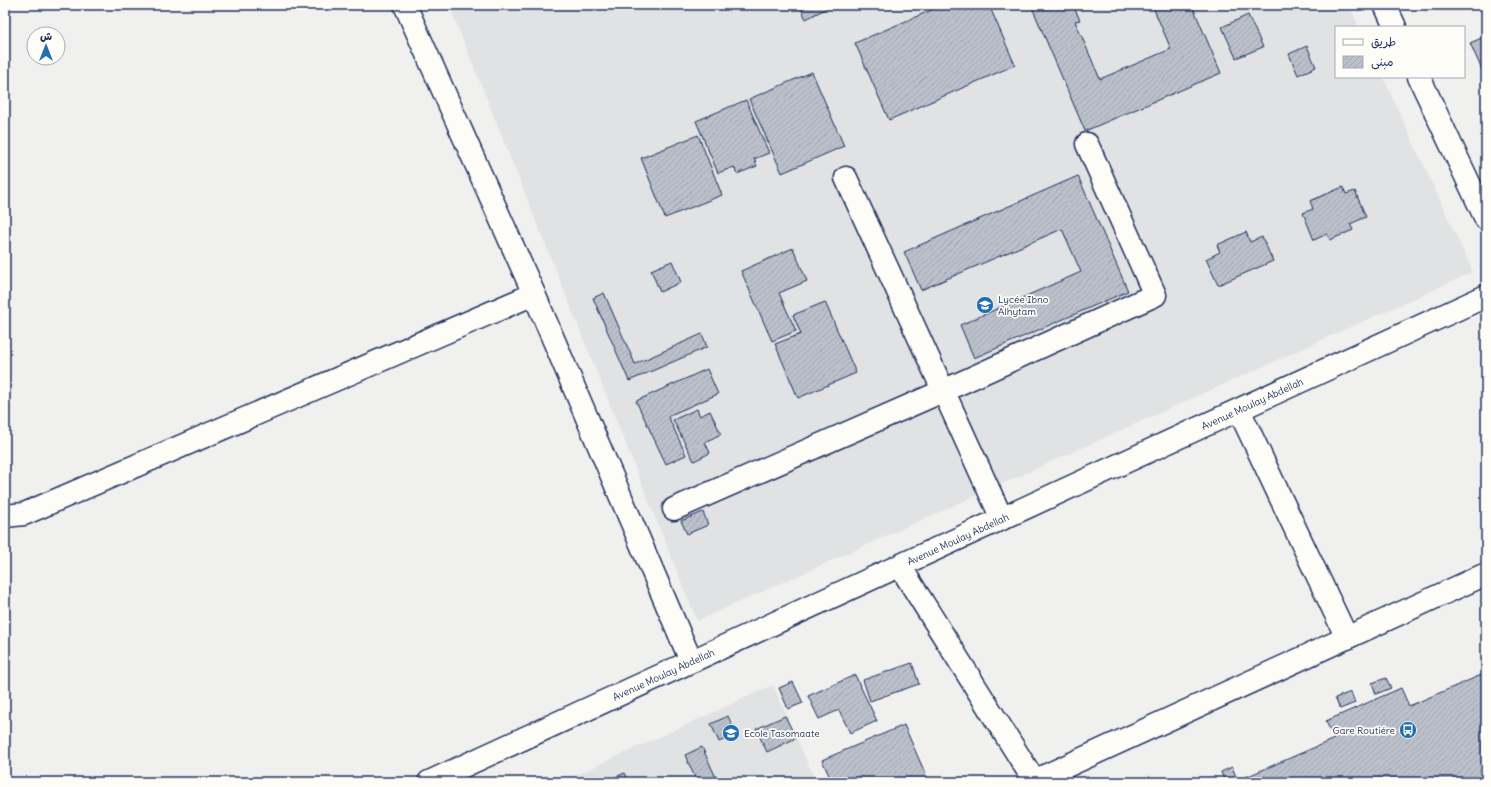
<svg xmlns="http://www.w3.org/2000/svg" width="1491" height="787" font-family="Delius,'Playpen Sans Arabic',sans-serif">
  <defs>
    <pattern id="building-hatch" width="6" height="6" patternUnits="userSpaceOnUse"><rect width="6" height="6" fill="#bbc0ca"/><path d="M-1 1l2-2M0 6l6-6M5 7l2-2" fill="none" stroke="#a0a5b0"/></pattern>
  </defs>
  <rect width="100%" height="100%" fill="#f0f0ee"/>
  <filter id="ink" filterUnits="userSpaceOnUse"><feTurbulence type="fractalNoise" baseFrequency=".025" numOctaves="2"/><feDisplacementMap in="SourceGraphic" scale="8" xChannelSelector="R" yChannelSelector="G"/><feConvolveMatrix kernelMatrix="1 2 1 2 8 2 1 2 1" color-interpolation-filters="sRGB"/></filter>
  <g filter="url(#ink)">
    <g fill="#e0e2e3">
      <path d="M449 5H1349L1359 27H1336V77H1383L1473 272 697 621Z"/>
      <path d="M773 685 816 782H561Z"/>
    </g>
    <g fill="url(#building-hatch)" stroke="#1b2f5e">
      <path d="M799 5H833L806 19Z"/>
      <path d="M943 5H989L1015 65 889 120 855 43Z"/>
      <path d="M1031 5H1073L1080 20 1075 21 1100 79 1171 49 1152 5H1192L1221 73 1085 131Z"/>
      <path d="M1248 15 1263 47 1236 58 1222 27Z"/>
      <path d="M1486 36V79L1470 43Z"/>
      <path d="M1307 46 1316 67 1298 75 1289 54Z"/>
      <path d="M812 72 844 146 782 173 749 99Z"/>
      <path d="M746 100 769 153 754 159 757 166 737 174 734 167 718 173 696 121Z"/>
      <path d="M698 135 722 195 665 218 641 158Z"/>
      <path d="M1078 176 1128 291 974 358 960 325 1081 272 1062 229 921 290 904 252Z"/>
      <path d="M1343 187 1346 194 1355 191 1366 217 1350 224 1353 230 1330 240 1327 234 1314 240 1303 213 1313 209 1310 201Z"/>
      <path d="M1246 232 1250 242 1262 237 1273 261 1218 285 1206 259 1220 252 1217 245Z"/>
      <path d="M793 248 807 281 779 293 796 331 772 341 741 271Z"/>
      <path d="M672 261 681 282 660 292 651 270Z"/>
      <path d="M604 293 635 364 702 334 707 347 629 381 593 298Z"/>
      <path d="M825 302 856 373 798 398 775 344 801 334 793 315Z"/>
      <path d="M707 369 718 394 668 416 686 455 666 464 636 401Z"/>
      <path d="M697 409 700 416 710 411 721 434 705 442 710 453 694 461 673 420Z"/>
      <path d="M703 512 708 525 687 534 681 521Z"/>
      <path d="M912 663 919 684 870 701 863 680Z"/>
      <path d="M1486 673V782H1239V780L1334 739 1326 721 1401 688 1409 706Z"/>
      <path d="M855 675 877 721 850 733 839 710 819 719 808 696Z"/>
      <path d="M1386 678 1391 688 1376 694 1372 683Z"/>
      <path d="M793 682 803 703 788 709 779 688Z"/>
      <path d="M1351 692 1355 703 1340 709 1335 698Z"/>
      <path d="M728 716 736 734 719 742 711 724Z"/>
      <path d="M785 716 796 738 767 752 756 729Z"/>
      <path d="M904 725 929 782H832L822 760Z"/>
      <path d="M702 747 718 782H697L685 755Z"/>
      <path d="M1232 767 1237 779 1229 782H1225L1221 772Z"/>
      <path d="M625 773 629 782H603Z"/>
    </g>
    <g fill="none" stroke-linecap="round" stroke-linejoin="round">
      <defs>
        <g id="minor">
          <path d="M405 5 534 294 691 661"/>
          <path d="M1385 5 1395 27"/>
          <path d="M1419 77 1486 219"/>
          <path d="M846 178 1002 519"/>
          <path d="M1239 410 1347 638"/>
          <path d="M674 509 943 391 1155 295 1087 144"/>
          <path d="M5 516 24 514 534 294"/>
          <path d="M900 566 1035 782"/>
          <path d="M1034 781 1486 574"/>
        </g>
        <g id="major">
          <path id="s1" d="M429 782 1486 296"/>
        </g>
      </defs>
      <use href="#minor" stroke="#1b2f5e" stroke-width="25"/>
      <use href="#major" stroke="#1b2f5e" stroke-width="25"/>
      <use href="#minor" stroke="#fdfcf7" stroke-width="22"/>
      <use href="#major" stroke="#fdfcf7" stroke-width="22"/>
    </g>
  </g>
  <defs>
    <symbol id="university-disc" viewBox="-11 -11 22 22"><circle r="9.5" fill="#1f6fb2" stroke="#fdfcf7"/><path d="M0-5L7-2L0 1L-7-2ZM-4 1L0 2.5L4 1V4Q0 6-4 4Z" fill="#fff"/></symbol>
    <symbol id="bus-disc" viewBox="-11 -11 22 22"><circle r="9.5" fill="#1f6fb2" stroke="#fdfcf7"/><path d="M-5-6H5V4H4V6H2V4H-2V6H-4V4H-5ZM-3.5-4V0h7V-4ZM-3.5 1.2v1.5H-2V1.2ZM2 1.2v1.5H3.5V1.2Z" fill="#fff"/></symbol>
    <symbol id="school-disc" viewBox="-11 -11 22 22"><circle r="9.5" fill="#1f6fb2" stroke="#fdfcf7"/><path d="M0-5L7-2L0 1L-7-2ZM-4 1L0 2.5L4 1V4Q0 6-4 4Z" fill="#fff"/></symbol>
  </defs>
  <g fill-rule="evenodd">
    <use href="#university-disc" x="975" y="295" width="20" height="20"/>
    <use href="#bus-disc" x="1398" y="720" width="20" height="20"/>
    <use href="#school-disc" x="721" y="723" width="20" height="20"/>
  </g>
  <g text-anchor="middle" stroke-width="3.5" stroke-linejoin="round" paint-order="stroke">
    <g font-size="10" fill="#1b2f5e" stroke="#fdfcf7" text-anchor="start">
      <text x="998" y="303">Lycée Ibno<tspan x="998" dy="12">Alhytam</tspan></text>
      <text x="1395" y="734" text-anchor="end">Gare Routiére</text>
      <text x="744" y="737">Ecole Tasomaate</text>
    </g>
    <g font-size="10" fill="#1b2f5e" stroke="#fdfcf7">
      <text dy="4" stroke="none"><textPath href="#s1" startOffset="906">Avenue Moulay Abdellah</textPath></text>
      <text dy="4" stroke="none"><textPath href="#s1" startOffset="582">Avenue Moulay Abdellah</textPath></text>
      <text dy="4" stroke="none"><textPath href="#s1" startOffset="258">Avenue Moulay Abdellah</textPath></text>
    </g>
  </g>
  <rect width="1491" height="787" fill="none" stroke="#fdfcf7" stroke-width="20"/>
  <rect x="10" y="10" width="1471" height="767" fill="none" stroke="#1b2f5e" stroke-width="1.5" filter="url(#ink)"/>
  <rect x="1335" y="26" width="130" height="52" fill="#fdfcf7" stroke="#a3aaba"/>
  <rect x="1343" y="39" width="20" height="6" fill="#fdfcf7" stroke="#a3aaba"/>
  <text x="1371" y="46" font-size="12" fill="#1b2f5e">طريق</text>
  <rect x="1343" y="56" width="20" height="12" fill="url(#building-hatch)" stroke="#a3aaba"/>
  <text x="1371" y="66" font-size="12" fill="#1b2f5e">مبنى</text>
  <g transform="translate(46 46)"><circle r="19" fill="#fdfcf7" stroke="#a3aaba"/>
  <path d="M0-3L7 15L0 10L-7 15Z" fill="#1f6fb2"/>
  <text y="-6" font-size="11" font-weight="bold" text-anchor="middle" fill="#1b2f5e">ش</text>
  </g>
</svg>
